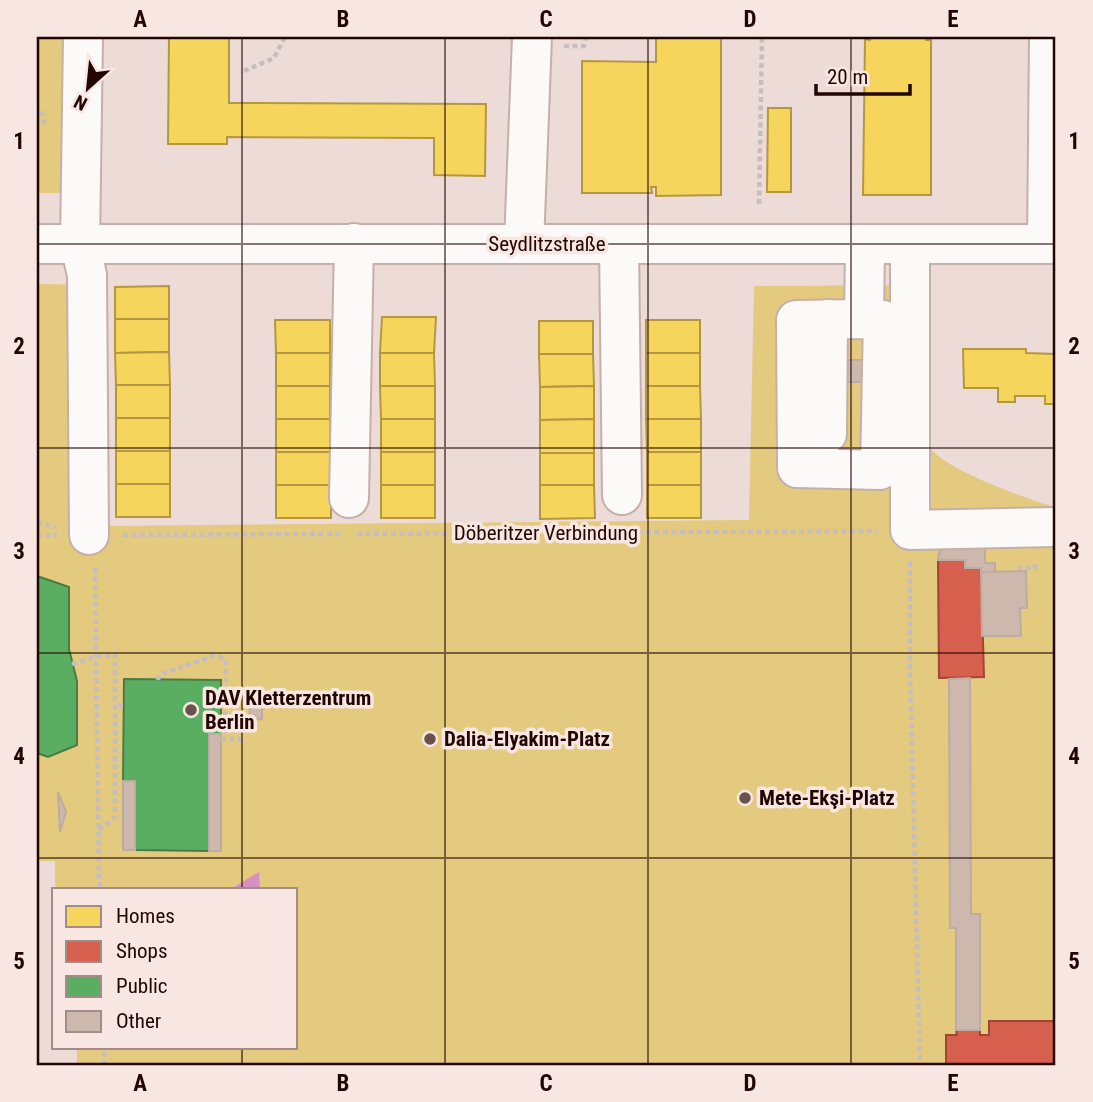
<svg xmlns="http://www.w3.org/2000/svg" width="1093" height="1102" font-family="'Roboto Condensed',sans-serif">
  <rect width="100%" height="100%" fill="#ecdbd6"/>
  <g fill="#e3ca7f">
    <path d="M37 37H67L63 193H37Z"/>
    <path d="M37 284 102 285 104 526 749 520 754 286 922 285 925 435C927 440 929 446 932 450 949 471 1029 500 1056 507V1065H77V1048H296V890H55V861H37Z"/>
  </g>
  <path fill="#d890c3" d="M259 872 260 890H229Z"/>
  <g fill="#f6d55c" stroke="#b69741" stroke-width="2">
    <path d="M169 37H229V103L486 104 485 176 434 175V138L227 137V144H168Z"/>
    <path d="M656 37H721V195L656 196V187H651L652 193H582V61L656 62Z"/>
    <path d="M871 37H926V40H931V195H863L865 39 870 40Z"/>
    <path d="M768 108H791V192H767Z"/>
    <path d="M169 286V319H115V287Z"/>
    <path d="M382 317H436L434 353H380Z"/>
    <path d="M115 319H169V352L115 353Z"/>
    <path d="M275 320H330V353H276Z"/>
    <rect x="646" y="320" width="54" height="33"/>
    <rect x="539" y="321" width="54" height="33"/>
    <path d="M963 349H1026V353L1056 354V404H1045V396H1015V402H998V388H964Z"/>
    <path d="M169 352 170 385H116L115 353Z"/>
    <rect x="276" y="353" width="54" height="33"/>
    <path d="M380 353H434L435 386H380Z"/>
    <rect x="646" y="353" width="54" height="33"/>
    <path d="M539 354H593L594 386 540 387Z"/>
    <rect x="116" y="385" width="54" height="33"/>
    <rect x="276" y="386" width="54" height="33"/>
    <path d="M380 386H435V419H381Z"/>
    <path d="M594 386V419L540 420V387Z"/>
    <path d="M646 386H700L701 419H646Z"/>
    <rect x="116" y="418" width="54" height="33"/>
    <rect x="276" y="419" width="54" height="33"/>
    <rect x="381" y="419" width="54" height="33"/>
    <path d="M594 419V453H540V420Z"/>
    <path d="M646 419H701V452H647Z"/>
    <rect x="116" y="451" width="54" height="33"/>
    <path d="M276 452H330L331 485H276Z"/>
    <rect x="381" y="452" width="54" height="33"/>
    <rect x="647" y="452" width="54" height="33"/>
    <rect x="540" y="453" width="54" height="32"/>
    <rect x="116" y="484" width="54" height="33"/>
    <rect x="276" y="485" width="55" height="33"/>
    <rect x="381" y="485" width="54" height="33"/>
    <path d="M540 485H594L595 518 540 519Z"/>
    <rect x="647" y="485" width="54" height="33"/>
  </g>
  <g fill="#d6604d" stroke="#a04536" stroke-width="2">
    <path d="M938 560H965V568H981L984 677 939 678Z"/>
    <path d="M989 1021H1056V1065H946V1035H957L956 1030H980V1035H989Z"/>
  </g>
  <g fill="#5aae61" stroke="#497c44" stroke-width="2">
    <path d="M37 576 69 587V649L77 681V745L48 757 37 753Z"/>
    <path d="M124 679 221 680V734H209V851L135 850V781H123Z"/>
  </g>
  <g fill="#cdb8ad" stroke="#bfaca0" stroke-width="2">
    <path d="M841 360H868V382H842Z"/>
    <path d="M940 547 985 548V563H995V572H981V568H965V560H938Z"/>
    <path d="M1026 571 1027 608H1020L1021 636H982L981 572Z"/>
    <path d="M970 678 971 914H980V1030H956V928H950L949 679Z"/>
    <path d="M262 691V719L250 720 249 692Z"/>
    <rect x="209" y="734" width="12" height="117"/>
    <rect x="123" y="781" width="12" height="69"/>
    <path d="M58 792 66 812 60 832Z"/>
  </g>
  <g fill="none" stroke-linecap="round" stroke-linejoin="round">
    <defs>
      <g id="minor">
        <path d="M83 37 80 244 87 275 89 535"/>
        <path d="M37 244H1056"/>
        <path d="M524 244 532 37"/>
        <path d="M619 244 622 495"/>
        <path d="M910 244V530L1056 527"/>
        <path d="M1047 244 1049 37"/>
        <path d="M864 319 883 320 880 470 797 468 796 320Z"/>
        <path d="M864 319 865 244"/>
        <path d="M827 434 828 319"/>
        <path d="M349 498 354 243"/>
      </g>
    </defs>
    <use href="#minor" stroke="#c6afa9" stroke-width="42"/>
    <g stroke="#c6bebd" stroke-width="4.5" stroke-dasharray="5 3.5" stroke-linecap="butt">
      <path d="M564 46H584L586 37"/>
      <path d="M244 71 274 58 285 37"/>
      <path d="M41 111 45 127"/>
      <path d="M759 204 762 37"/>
      <path d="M37 522 56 527"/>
      <path d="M357 534 877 531"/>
      <path d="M37 535H57"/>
      <path d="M123 535 341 534"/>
      <path d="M910 562V669L920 1065"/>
      <path d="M95 568 99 880 101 890"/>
      <path d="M1017 568H1035V562"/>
      <path d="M1054 619H1056"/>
      <path d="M72 664 97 656 115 655V705"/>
      <path d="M158 680 159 675 213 656 220 657 226 660 225 733"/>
      <path d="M221 739H246"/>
      <path d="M99 830 115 817V705H123"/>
      <path d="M104 1065 105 1048"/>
    </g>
    <use href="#minor" stroke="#fcfaf9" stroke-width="38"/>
  </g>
  <path fill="none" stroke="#220602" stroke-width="2" stroke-opacity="0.55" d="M242 37V890M445 37V1065M648 37V1065M851 37V1065M37 244H1056M37 448H1056M37 653H1056M37 858H1056M242 1048V1065"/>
  <g fill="#69514c" stroke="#f7e6e2" stroke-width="2.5">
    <circle cx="191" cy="710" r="7"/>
    <circle cx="430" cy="739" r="7"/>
    <circle cx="745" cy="798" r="7"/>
  </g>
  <g text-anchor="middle" stroke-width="7" stroke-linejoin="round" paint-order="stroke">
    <g font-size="21" fill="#220602" stroke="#f7e6e2">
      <text x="547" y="251">Seydlitzstraße</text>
      <text x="546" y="540">Döberitzer Verbindung</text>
    </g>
    <g font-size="21" font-weight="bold" fill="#220602" stroke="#f7e6e2" text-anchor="start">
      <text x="205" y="705">DAV Kletterzentrum<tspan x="205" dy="24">Berlin</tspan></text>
      <text x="444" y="746">Dalia-Elyakim-Platz</text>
      <text x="759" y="805">Mete-Ekşi-Platz</text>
    </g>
  </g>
  <rect width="1093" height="1102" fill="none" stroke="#f7e6e2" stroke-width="77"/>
  <rect x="52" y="888" width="245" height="161" fill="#f7e6e2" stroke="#a28c88" stroke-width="2"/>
  <rect x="66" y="906" width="35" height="21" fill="#f6d55c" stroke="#a28c88" stroke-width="2"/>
  <text x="116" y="923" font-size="21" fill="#220602">Homes</text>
  <rect x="66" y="941" width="35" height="21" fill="#d6604d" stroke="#a28c88" stroke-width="2"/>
  <text x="116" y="958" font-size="21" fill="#220602">Shops</text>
  <rect x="66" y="976" width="35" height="21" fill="#5aae61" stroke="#a28c88" stroke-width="2"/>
  <text x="116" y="993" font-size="21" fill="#220602">Public</text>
  <rect x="66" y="1011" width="35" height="21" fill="#cdb8ad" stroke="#a28c88" stroke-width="2"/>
  <text x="116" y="1028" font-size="21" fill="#220602">Other</text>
  <g transform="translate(88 88) rotate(207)" stroke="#f7e6e2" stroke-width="5" paint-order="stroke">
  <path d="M0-5L12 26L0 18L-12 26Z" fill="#220602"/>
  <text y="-10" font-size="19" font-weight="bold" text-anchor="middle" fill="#220602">N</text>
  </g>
  <path d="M816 84v10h94v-10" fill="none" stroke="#220602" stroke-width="3.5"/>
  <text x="827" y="84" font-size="21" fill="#220602" stroke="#f7e6e2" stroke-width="5" paint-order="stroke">20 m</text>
  <rect x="38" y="38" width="1016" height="1026" fill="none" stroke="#220602" stroke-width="2.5"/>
  <g font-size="23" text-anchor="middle" font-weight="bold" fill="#220602">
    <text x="140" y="27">A</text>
    <text x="343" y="27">B</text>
    <text x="546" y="27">C</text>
    <text x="750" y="27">D</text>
    <text x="953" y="27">E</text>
    <text x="19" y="149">1</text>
    <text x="1074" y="149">1</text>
    <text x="19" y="354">2</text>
    <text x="1074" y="354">2</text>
    <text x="19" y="559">3</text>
    <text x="1074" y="559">3</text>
    <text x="19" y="764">4</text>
    <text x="1074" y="764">4</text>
    <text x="19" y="969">5</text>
    <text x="1074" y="969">5</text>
    <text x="140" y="1091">A</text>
    <text x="343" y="1091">B</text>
    <text x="546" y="1091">C</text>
    <text x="750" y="1091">D</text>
    <text x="953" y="1091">E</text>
  </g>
</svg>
